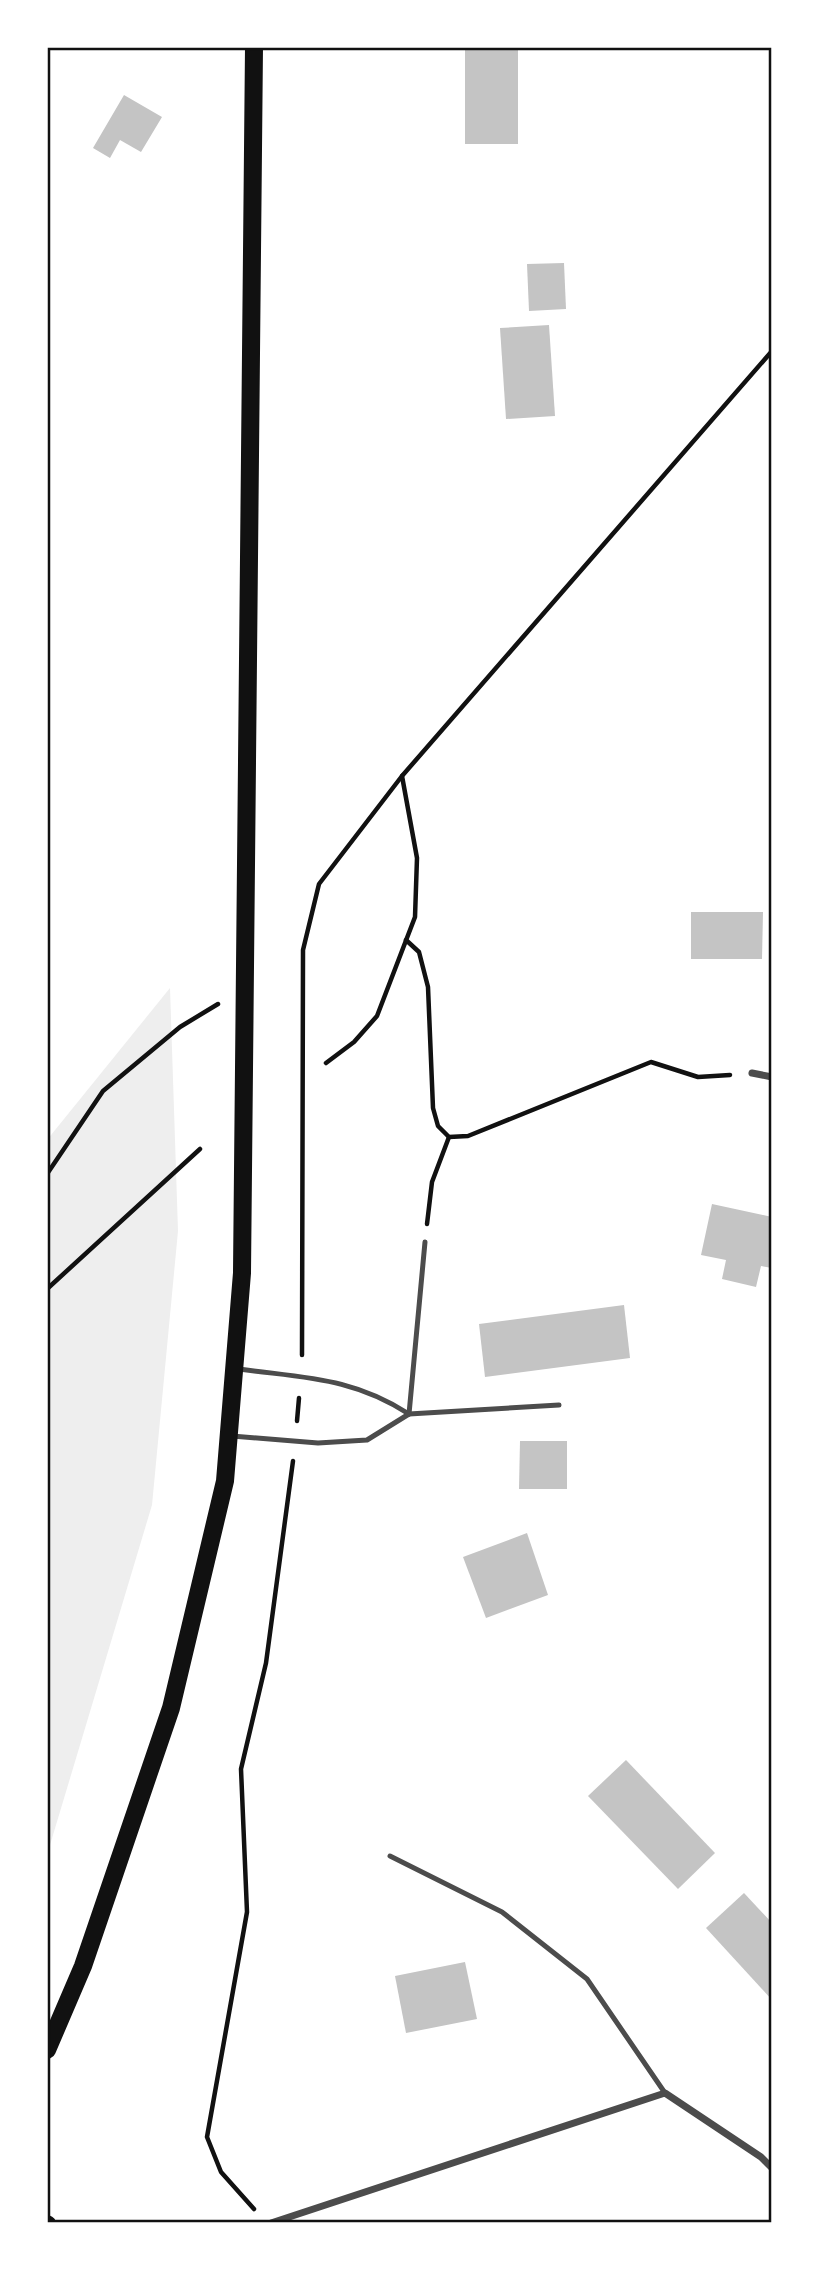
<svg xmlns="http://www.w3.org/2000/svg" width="819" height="2270" font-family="'Titillium Web',sans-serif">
  <rect width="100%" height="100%" fill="#fff"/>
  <path fill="#eee" d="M170 988 178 1231 152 1505 47 1855V1140Z"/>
  <g fill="#c4c4c4">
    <rect x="465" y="47" width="53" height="97"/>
    <path d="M124 95 162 117 141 152 120 140 110 158 93 148Z"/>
    <path d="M564 263 566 309 529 311 527 264Z"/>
    <path d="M549 325 555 416 506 419 500 328Z"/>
    <path d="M691 912H763L762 959H691Z"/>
    <path d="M712 1204 772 1217V1268L761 1266 756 1287 722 1279 726 1260 701 1255Z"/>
    <path d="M624 1305 630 1358 485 1377 479 1324Z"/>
    <path d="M520 1441H567V1489H519Z"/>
    <path d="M527 1533 548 1595 486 1618 463 1557Z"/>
    <path d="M626 1760 715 1853 678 1889 588 1796Z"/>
    <path d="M744 1893 772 1923V2000L706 1928Z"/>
    <path d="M465 1962 477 2019 406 2033 395 1976Z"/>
  </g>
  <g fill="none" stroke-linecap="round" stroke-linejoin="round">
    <g stroke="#111" stroke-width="4.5">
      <path d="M406 940 419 952 428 987 433 1108 438 1126 449 1137 468 1136 651 1062 698 1077 730 1075"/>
      <path d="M326 1063 354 1042 377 1016 415 917 417 858 402 776 772 351"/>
      <path d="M47 1174 103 1091 180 1027 218 1004"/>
      <path d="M427 1224 432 1182 449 1137"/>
      <path d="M47 1289 200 1149"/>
      <path d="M302 1355 303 950 319 884 402 776"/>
      <path d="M297 1421 299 1398"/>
      <path d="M254 2209 221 2172 207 2137 247 1912 241 1769 266 1663 293 1461"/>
    </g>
    <g stroke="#4c4c4c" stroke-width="5">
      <path d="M239 1369C304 1378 352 1377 409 1414"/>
      <path d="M409 1414 425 1242"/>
      <path d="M232 1436 318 1443 367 1440 409 1414 559 1405"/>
      <path d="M390 1856 502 1912 587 1979 665 2093"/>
    </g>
    <g stroke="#4c4c4c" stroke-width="7">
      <path d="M752 1073 772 1077"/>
      <path d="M271 2223 665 2093 761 2157 772 2168"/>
    </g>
    <path stroke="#111" stroke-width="14" d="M47 2222 49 2223"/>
    <path stroke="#111" stroke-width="18" d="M47 2050 83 1966 171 1708 225 1481 242 1273 254 47"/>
  </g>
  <rect width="819" height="2270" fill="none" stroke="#ffffff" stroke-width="98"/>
  <rect x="49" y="49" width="721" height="2172" fill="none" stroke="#111" stroke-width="2.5"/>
</svg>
